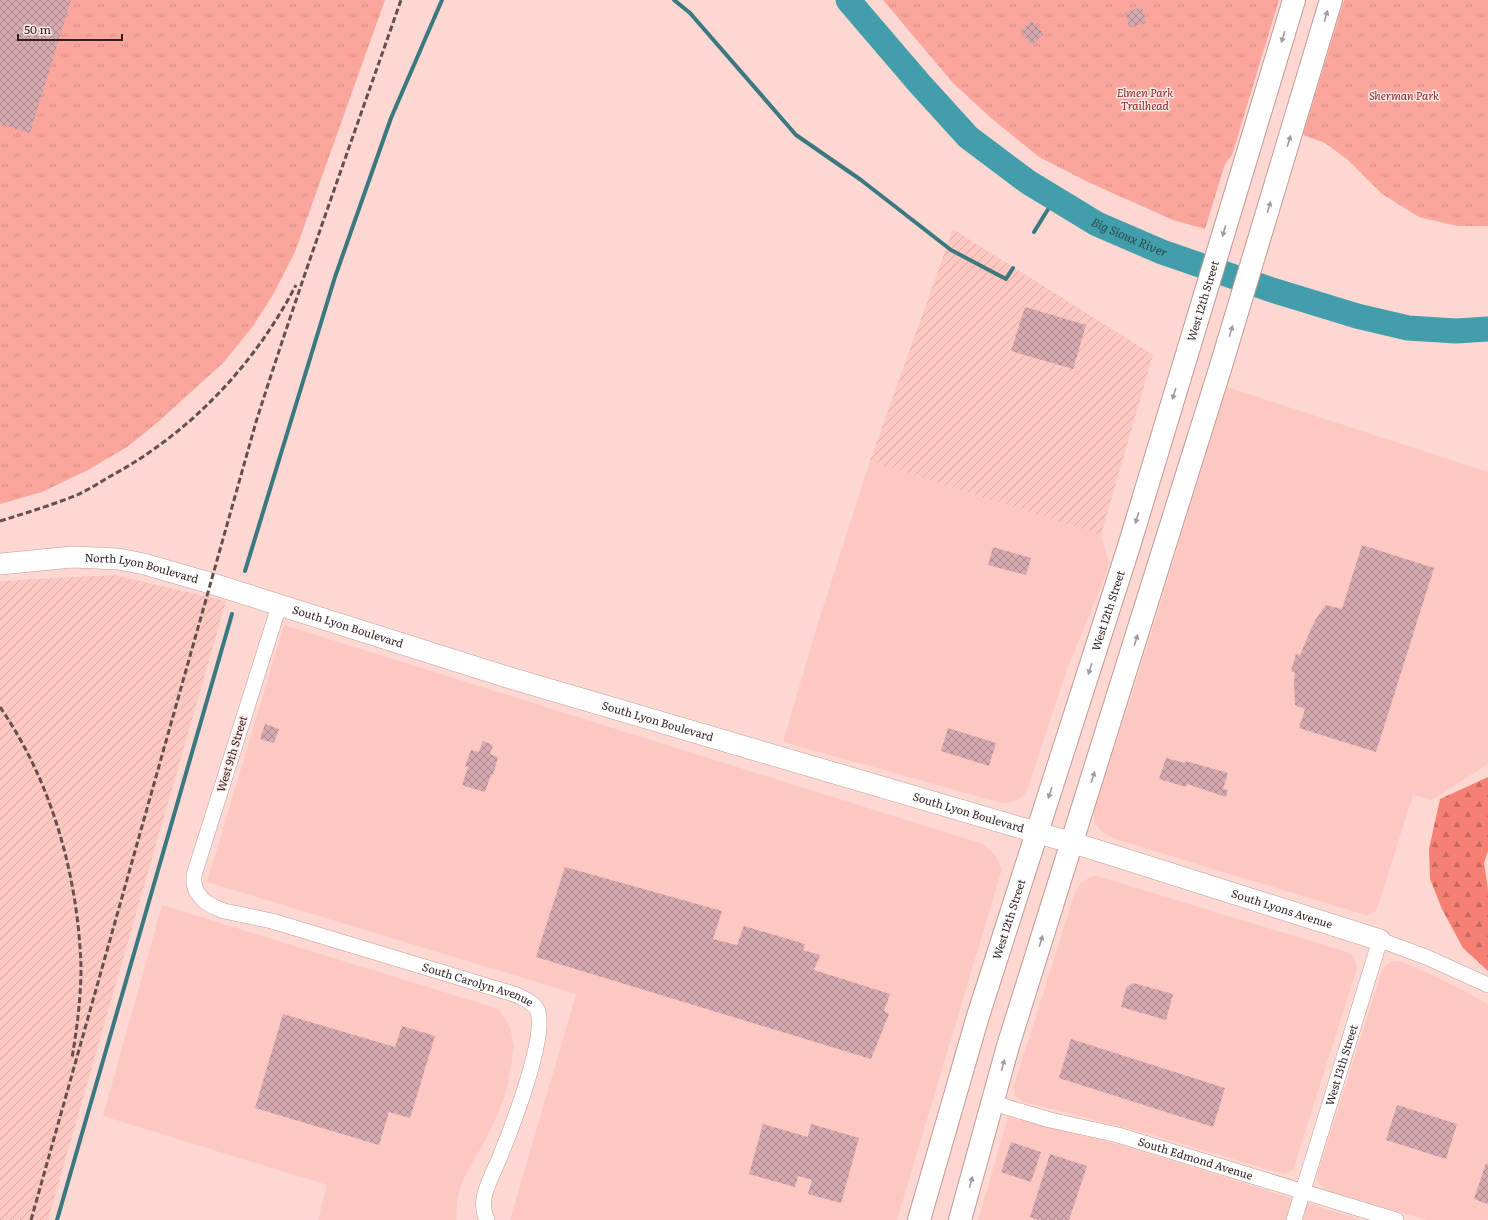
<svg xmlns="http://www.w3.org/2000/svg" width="1488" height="1220" font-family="Literata,serif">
  <defs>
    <pattern id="industrial-furrows" width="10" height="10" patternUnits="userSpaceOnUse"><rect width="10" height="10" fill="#fdc8c1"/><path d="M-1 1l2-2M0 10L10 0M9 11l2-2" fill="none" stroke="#d9aba5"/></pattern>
    <pattern id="forest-firs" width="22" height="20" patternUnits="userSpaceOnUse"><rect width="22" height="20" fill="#f78075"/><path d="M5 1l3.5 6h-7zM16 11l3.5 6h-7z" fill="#c8685f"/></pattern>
    <pattern id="park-tufts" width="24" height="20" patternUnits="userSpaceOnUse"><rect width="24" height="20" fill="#faa69c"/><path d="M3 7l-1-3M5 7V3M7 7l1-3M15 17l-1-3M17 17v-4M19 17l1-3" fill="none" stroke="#d78e86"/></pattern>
    <pattern id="building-cross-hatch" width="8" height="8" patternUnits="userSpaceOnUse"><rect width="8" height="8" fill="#d5a9b0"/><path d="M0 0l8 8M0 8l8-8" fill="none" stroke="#ad898e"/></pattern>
  </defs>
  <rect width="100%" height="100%" fill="#fdd8d3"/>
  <g fill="#fdc8c1">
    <path d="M1227 387 1488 472V764L1432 800 1413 795 1377 909 1375 912 1369 915H1365L1115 839 1102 832 1095 824 1094 810 1136 682Z"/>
    <path d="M870 461 1101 535 1109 563 1105 577 1067 669 1028 788 1024 795 1016 801 1002 803 783 742 817 626Z"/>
    <path d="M284 625 983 844 996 856 1002 869 897 1220H510L576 994 207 882Z"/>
    <path d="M1097 876 1347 952 1352 955 1355 959 1357 968 1295 1164 1293 1170 1287 1173 1283 1174 1153 1135 1025 1102 1020 1100 1016 1096 1014 1091V1085L1076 890 1080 884 1090 877Z"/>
    <path d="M162 905 499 1009 510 1027 514 1046 508 1085 500 1110 487 1137 464 1178 458 1196 456 1217 457 1220H318L327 1185 103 1116Z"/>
    <path d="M1392 961 1403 962 1445 981 1488 1004V1220H1426L1324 1189 1317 1181V1175L1382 971 1384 967Z"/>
    <path d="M1008 1117 1124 1146 1362 1220H978Z"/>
  </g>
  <g fill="url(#industrial-furrows)">
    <path d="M953 229 1153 355 1101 535 870 461Z"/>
    <path d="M114 575 226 601 48 1220H0V581Z"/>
  </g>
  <path fill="url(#forest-firs)" d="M1488 777V851L1484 863 1488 889V971L1463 948 1442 909 1430 879 1429 849 1440 799Z"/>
  <g fill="url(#park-tufts)">
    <path d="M0 0H385L295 252 274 293 253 326 224 362 158 422 127 447 88 470 42 492 0 504Z"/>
    <path d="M883 0H1279L1232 155 1225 164 1205 229 1173 220 1090 183 1039 157 991 118 953 83Z"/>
    <path d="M1344 0H1488V226H1457L1419 217 1382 194 1348 160 1325 143 1303 135Z"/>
  </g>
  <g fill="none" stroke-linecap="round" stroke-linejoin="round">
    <g stroke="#3b787f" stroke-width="4">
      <path d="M674 0 690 13 796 135 861 180 951 250 1006 279 1013 268"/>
      <path d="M1034 232 1055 198"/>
      <path d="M245 571 335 277 391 118 442 0"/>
      <path d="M57 1220 232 614"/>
    </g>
    <path stroke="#419eaa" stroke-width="25" id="s1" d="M848 0 919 83 968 137 1028 182 1097 224 1162 252 1272 290 1357 316 1408 328 1456 331 1488 329"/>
  </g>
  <g fill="url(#building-cross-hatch)">
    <path d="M0 0H71L30 133 0 124Z"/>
    <path d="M1142 7 1146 23 1129 27 1125 12Z"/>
    <path d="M1032 21 1044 34 1032 45 1020 31Z"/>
    <path d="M1025 307 1086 325 1073 369 1011 351Z"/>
    <path d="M1362 545 1434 568 1376 752 1299 728 1305 709 1295 705 1294 682 1295 673 1291 671 1296 654 1300 655 1311 629 1317 617 1326 605 1342 609Z"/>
    <path d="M993 547 1031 558 1026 575 988 565Z"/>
    <path d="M265 724 279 729 274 743 260 739Z"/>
    <path d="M948 728 996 743 989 766 941 751Z"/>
    <path d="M483 741 493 745 490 754 498 757 493 775H491L485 792 462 785 468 767 465 766 471 750 479 752Z"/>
    <path d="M1166 758 1185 763 1186 761 1228 773 1223 789 1228 790 1226 797 1187 784 1186 787 1159 779Z"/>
    <path d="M565 867 722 911 713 939 737 945 744 926 805 944 803 950 820 955 814 970 890 994 884 1011 889 1014 871 1059 536 957Z"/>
    <path d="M1133 983 1173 994 1166 1020 1121 1007 1126 988Z"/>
    <path d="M283 1014 395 1047 402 1026 435 1036 410 1118 389 1112 379 1145 255 1108Z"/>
    <path d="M1071 1039 1225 1088 1213 1127 1059 1078Z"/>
    <path d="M1397 1105 1457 1124 1446 1159 1386 1140Z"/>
    <path d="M763 1124 808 1137 811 1124 859 1138 841 1203 808 1194 812 1180 798 1176 795 1187 749 1174Z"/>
    <path d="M1011 1142 1041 1152 1031 1182 1001 1172Z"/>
    <path d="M1050 1154 1087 1166 1069 1220H1038L1030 1217Z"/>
    <path d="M1486 1163 1488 1164V1204L1474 1199Z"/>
  </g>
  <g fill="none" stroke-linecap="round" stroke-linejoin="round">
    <defs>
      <g id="street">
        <path id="s2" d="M279 606 194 875V883L196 891 204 901 214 907 224 911 272 921 517 995C524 999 536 1003 538 1012 546 1040 511 1130 499 1159 495 1169 484 1190 484 1199 483 1206 484 1214 487 1220"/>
        <path id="s3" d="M993 1103 1050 1120 1118 1135 1396 1220"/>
        <path id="s4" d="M1294 1220 1380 940 1426 957 1488 985"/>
      </g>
      <g id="secondary">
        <path id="s5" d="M0 564 72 557 118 559 144 564 210 583 507 677 1093 849 1380 940"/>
      </g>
      <g id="primary">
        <path id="s6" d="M919 1220 978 1016 1129 546 1294 0"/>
        <path d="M960 1220 1008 1046 1220 369 1331 0"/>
      </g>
    </defs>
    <use href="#street" stroke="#c39893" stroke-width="16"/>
    <use href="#secondary" stroke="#c39893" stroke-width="22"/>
    <use href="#primary" stroke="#c39893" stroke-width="24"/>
    <use href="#street" stroke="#fff" stroke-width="15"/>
    <use href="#secondary" stroke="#fff" stroke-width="21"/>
    <use href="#primary" stroke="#fff" stroke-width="22"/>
    <g stroke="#654f4d" stroke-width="3" stroke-dasharray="6 3" stroke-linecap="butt">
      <path d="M0 521C26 513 52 505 77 495 88 490 99 483 109 477 189 434 254 366 296 285"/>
      <path d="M0 707C52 782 78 876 81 967 81 998 77 1028 72 1058"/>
      <path d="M31 1220 256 422C301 280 352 140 401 0"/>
    </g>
  </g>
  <defs><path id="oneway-solid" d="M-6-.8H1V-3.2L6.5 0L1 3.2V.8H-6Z"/></defs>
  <g fill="#a19a99">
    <use href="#oneway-solid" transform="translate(1326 16) rotate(-73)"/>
    <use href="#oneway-solid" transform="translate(1283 37) rotate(107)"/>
    <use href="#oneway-solid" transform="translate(1289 141) rotate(-73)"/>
    <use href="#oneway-solid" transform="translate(1269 207) rotate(-73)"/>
    <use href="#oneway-solid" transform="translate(1224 231) rotate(107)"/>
    <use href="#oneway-solid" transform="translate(1231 331) rotate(-73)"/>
    <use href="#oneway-solid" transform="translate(1174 394) rotate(107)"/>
    <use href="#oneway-solid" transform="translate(1137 518) rotate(107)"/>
    <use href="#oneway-solid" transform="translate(1136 640) rotate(-73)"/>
    <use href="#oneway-solid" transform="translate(1090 669) rotate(108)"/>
    <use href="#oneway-solid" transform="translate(1093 777) rotate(-72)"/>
    <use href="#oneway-solid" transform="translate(1050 793) rotate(108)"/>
    <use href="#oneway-solid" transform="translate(1041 941) rotate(-73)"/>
    <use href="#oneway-solid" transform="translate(1003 1065) rotate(-75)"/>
    <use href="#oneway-solid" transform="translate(971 1182) rotate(-75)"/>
  </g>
  <g text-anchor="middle" stroke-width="3" stroke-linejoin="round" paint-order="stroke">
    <g font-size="11" font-style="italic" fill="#881e1c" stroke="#fdeae8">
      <text x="1145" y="97">Elmen Park<tspan x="1145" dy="13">Trailhead</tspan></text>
      <text x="1404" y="100">Sherman Park</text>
    </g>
    <g font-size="11" fill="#2e1e1c" stroke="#fdeae8">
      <text dy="4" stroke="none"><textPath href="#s6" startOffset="962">West 12th Street</textPath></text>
      <text dy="4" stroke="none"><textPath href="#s5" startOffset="143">North Lyon Boulevard</textPath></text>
      <text dy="4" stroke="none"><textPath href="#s6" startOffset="638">West 12th Street</textPath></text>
      <text dy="4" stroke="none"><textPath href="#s5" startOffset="358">South Lyon Boulevard</textPath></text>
      <text dy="4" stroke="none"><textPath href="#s5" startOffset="682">South Lyon Boulevard</textPath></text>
      <text transform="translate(232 754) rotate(-73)" y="4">West 9th Street</text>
      <text dy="4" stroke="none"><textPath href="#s5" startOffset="1006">South Lyon Boulevard</textPath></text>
      <text dy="4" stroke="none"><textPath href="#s5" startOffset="1334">South Lyons Avenue</textPath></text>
      <text dy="4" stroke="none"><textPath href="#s6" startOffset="314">West 12th Street</textPath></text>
      <text dy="4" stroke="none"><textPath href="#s2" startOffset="598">South Carolyn Avenue</textPath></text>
      <text dy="4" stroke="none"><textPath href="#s4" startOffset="162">West 13th Street</textPath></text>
      <text dy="4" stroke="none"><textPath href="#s3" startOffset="210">South Edmond Avenue</textPath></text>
    </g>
    <g font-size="12" font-style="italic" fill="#2b484c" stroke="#fdeae8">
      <text dy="4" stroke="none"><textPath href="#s1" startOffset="373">Big Sioux River</textPath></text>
    </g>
  </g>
  <path d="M18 34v6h104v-6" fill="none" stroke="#2e1e1c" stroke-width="2"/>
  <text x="24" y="34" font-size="12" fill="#2e1e1c" stroke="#fdeae8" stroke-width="3" paint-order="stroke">50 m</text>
</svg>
